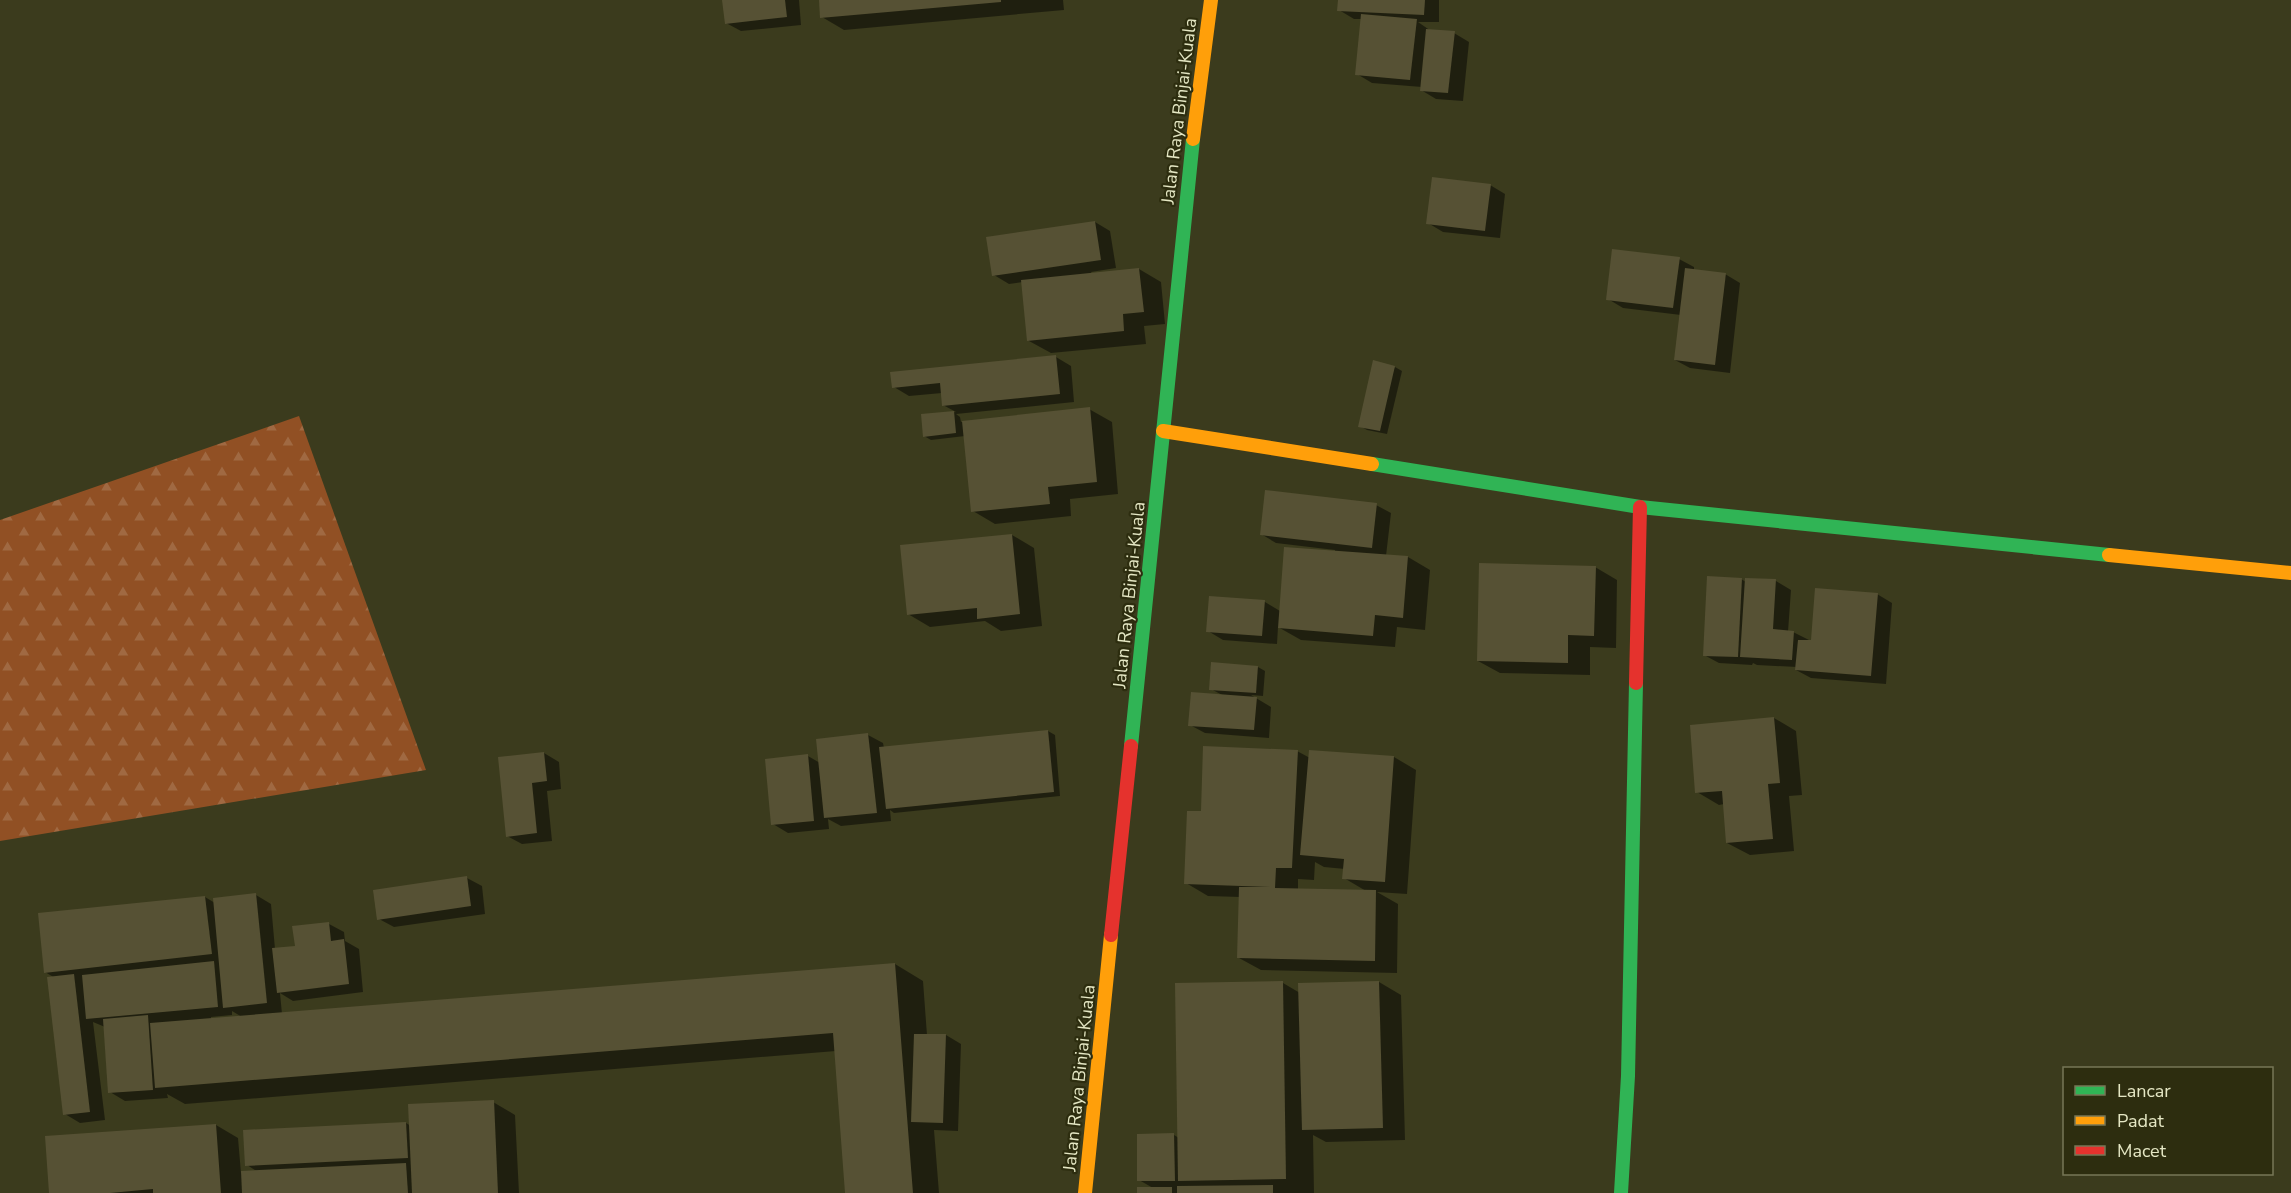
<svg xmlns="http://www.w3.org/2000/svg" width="2291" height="1193" font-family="'Nunito Sans',sans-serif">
  <defs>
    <pattern id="forest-firs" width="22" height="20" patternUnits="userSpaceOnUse" patternTransform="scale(1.5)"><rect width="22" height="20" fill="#915024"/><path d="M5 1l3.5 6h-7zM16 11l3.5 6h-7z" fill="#a06942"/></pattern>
  </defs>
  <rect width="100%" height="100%" fill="#3b3b1d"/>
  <path fill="url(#forest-firs)" d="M299 416 426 770 0 841V520Z"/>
  <g fill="#0007" fill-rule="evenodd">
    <path d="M724 0H799L801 25 741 31 726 23Z"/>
    <path d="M820 0H1063L1064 10 844 30 822 17Z"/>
    <path d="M1339 0H1439V22H1418L1431 31 1454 33 1469 42 1463 101 1436 99 1421 90 1422 87 1372 83 1357 74 1362 19H1354L1339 10Z"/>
    <path d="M1490 185 1505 194 1500 238 1443 232 1428 223Z"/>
    <path d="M1095 222 1110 231 1116 268 1091 272 1092 274 1139 269 1161 282 1165 324 1144 326 1146 344 1051 353 1029 341 1023 282 1009 284 994 275Z"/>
    <path d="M1679 259 1694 267V271L1725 274 1740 283 1730 373 1690 368 1675 360 1681 315 1623 308 1608 299Z"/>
    <path d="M1056 357 1071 366 1074 402 956 414 960 417 961 422 1089 409 1112 422 1118 494 1070 499 1071 516 995 524 973 511 965 436 931 440 924 436 923 416 956 412 943 405 942 393 909 396 894 387Z"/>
    <path d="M1395 367 1402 371 1387 434 1367 430 1360 426Z"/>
    <path d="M1376 505 1391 513 1386 556 1408 557 1430 570 1425 630 1397 627 1395 647 1301 640 1278 627 1277 644 1223 640 1208 631 1210 598 1265 602 1280 611 1335 552V550L1276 543 1261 534Z"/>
    <path d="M1012 535 1034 548 1042 626 1001 631 985 621 930 627 908 614Z"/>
    <path d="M1595 567 1617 580 1616 648 1590 647V675L1500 673 1478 661Z"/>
    <path d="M1741 579 1746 582 1776 581 1791 590 1788 632H1793L1813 642 1877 594 1892 603 1886 684 1811 678 1796 670 1797 667 1757 665 1753 663 1752 665 1719 663 1704 655Z"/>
    <path d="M1258 667 1265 671 1263 696 1251 695 1271 707 1269 738 1205 733 1190 725 1224 696 1211 689Z"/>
    <path d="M1774 718 1796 731 1802 795 1789 796 1794 851 1750 855 1727 843 1724 804 1719 805 1697 792Z"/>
    <path d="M1048 731 1055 735 1060 796 894 813 890 810 891 821 841 826 828 819 829 829 788 833 773 824 808 756 820 763 868 735 883 743 884 748Z"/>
    <path d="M1297 751 1310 758V751L1394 757 1416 770 1407 894 1377 892 1398 904 1397 973 1261 970 1239 958 1240 897 1208 896 1186 883 1202 813ZM1315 862 1324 867 1345 869 1344 878 1366 891 1298 890V879L1314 880Z"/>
    <path d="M544 753 559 762 561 789 547 791 552 841 522 844 507 836Z"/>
    <path d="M467 878 482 886 485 914 394 927 379 919Z"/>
    <path d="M256 895 271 904 275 949 296 947 329 924 344 932 345 941 359 949 363 992 293 1001 280 993 282 1014 895 964 923 981 927 1035H946L961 1044 958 1131 934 1130 939 1193H847L836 1051 185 1104 167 1094 168 1098 125 1101 110 1092 105 1027 93 1022 105 1120 80 1123 65 1114 55 978 45 972 205 897 215 903ZM232 1011 242 1017 211 1020V1017L232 1015Z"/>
    <path d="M1379 982 1401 995 1405 1140 1326 1142 1313 1135 1314 1193H1138L1153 1188 1139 1180 1174 1135 1179 1138 1283 983 1300 993Z"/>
    <path d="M493 1102 515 1115 519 1193H50L47 1137 216 1125 238 1138 241 1173 258 1172 247 1165 245 1131 406 1123 411 1126Z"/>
  </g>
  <g fill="#565134">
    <path d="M722 0H785L787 17 725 24Z"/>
    <path d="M819 0H1001V2L820 18Z"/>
    <path d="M1338 0H1425L1424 15 1337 11Z"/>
    <path d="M1361 14 1417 19 1410 80 1355 75Z"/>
    <path d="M1426 29 1455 31 1448 93 1420 91Z"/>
    <path d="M1432 177 1491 184 1485 231 1426 224Z"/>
    <path d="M1095 221 1101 260 992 276 986 237Z"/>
    <path d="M1612 249 1680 257 1673 308 1606 300Z"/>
    <path d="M1139 268 1144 312 1123 314 1124 331 1027 341 1021 280Z"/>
    <path d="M1685 268 1726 273 1715 365 1674 360Z"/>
    <path d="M1056 355 1060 394 942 406 940 383 892 388 890 372Z"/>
    <path d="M1373 360 1395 366 1380 431 1358 427Z"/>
    <path d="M1090 407 1097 482 1048 487 1050 504 971 512 962 421Z"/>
    <path d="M954 411 956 433 923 437 921 414Z"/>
    <path d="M1265 490 1377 503 1372 548 1260 535Z"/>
    <path d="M1012 534 1020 614 977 619V608L907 615 900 545Z"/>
    <path d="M1284 547 1408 556 1403 618 1375 615 1373 636 1278 628Z"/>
    <path d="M1479 563 1596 566 1594 636 1568 635V663L1477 661Z"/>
    <path d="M1707 576 1742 578 1738 657 1703 656Z"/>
    <path d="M1745 578 1776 579 1773 629 1794 631 1792 660 1740 657Z"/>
    <path d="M1815 588 1878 593 1871 676 1795 670 1798 640H1811Z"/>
    <path d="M1209 596 1265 600 1262 636 1206 632Z"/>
    <path d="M1211 662 1258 666 1256 693 1209 690Z"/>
    <path d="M1191 692 1257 697 1254 730 1188 726Z"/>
    <path d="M1774 717 1780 783 1768 784 1773 839 1726 843 1722 791 1695 793 1690 725Z"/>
    <path d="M1048 730 1054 792 886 809 879 747Z"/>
    <path d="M868 733 877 813 824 818 816 739Z"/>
    <path d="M1203 746 1298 750 1292 868H1276L1275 888 1376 890 1375 961 1237 958 1239 887H1270L1184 884 1187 811H1201Z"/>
    <path d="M1309 750 1394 756 1385 882 1342 879 1344 859 1300 855Z"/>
    <path d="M544 752 547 781 532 783 537 833 506 837 498 757Z"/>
    <path d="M808 754 814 821 771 825 765 759Z"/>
    <path d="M467 876 471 906 377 920 373 890Z"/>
    <path d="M256 893 267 1003 223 1008 213 898Z"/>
    <path d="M205 896 212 954 44 973 38 913Z"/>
    <path d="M329 922 331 941 344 939 349 984 277 993 272 948 295 946 292 926Z"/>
    <path d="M214 961 218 1007 86 1019 82 975Z"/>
    <path d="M895 963 913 1193H845L833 1033 155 1088 150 1023Z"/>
    <path d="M74 974 90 1112 63 1115 47 977Z"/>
    <path d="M1283 981 1286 1179 1178 1181 1175 983Z"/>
    <path d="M1379 981 1383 1128 1302 1130 1298 983Z"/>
    <path d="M148 1015 153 1090 108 1093 103 1019Z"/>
    <path d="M914 1034H946L943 1123 911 1122Z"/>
    <path d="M494 1100 498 1193H412L408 1104Z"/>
    <path d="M406 1122 408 1158 245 1166 243 1130Z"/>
    <path d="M216 1124 221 1193H153V1189L110 1193H49L45 1136Z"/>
    <path d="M1174 1133 1175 1181H1137V1134Z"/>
    <path d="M406 1163 408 1193H242L241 1171Z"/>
    <path d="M1273 1185V1193H1177V1186Z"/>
    <rect x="1137" y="1187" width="35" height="6"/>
  </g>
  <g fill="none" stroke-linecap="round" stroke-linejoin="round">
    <g stroke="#30b455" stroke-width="14">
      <path d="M1372 464 1640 507 2109 555"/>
      <path d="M1131 746 1193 139"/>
      <path d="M1621 1193 1628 1076 1636 683"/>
    </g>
    <g stroke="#ff9f0a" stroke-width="14">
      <path d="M1193 139 1211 0"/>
      <path d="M1163 431 1372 464"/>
      <path d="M2109 555 2291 573"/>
      <path d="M1085 1193 1111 935"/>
    </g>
    <g stroke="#e5322d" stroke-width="14">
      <path d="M1636 683 1640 507"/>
      <path d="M1111 935 1131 746"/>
    </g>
  </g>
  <g text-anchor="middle" stroke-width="4.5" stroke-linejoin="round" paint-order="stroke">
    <g font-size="18" fill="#e5e7c4" stroke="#2d2d0f">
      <text transform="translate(1179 111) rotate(-83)" y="6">Jalan Raya Binjai-Kuala</text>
      <text transform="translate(1129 595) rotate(-84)" y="6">Jalan Raya Binjai-Kuala</text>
      <text transform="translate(1079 1078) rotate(-84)" y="6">Jalan Raya Binjai-Kuala</text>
    </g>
  </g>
  <rect x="2063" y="1067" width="210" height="108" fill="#2d2d0f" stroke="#777757" stroke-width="1.5"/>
  <rect x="2075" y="1086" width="30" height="9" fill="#30b455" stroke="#777757" stroke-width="1.5"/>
  <text x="2117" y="1097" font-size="18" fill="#e5e7c4">Lancar</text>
  <rect x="2075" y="1116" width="30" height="9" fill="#ff9f0a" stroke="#777757" stroke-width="1.5"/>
  <text x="2117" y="1127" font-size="18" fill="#e5e7c4">Padat</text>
  <rect x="2075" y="1146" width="30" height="9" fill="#e5322d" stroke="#777757" stroke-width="1.5"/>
  <text x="2117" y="1157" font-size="18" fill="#e5e7c4">Macet</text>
</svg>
